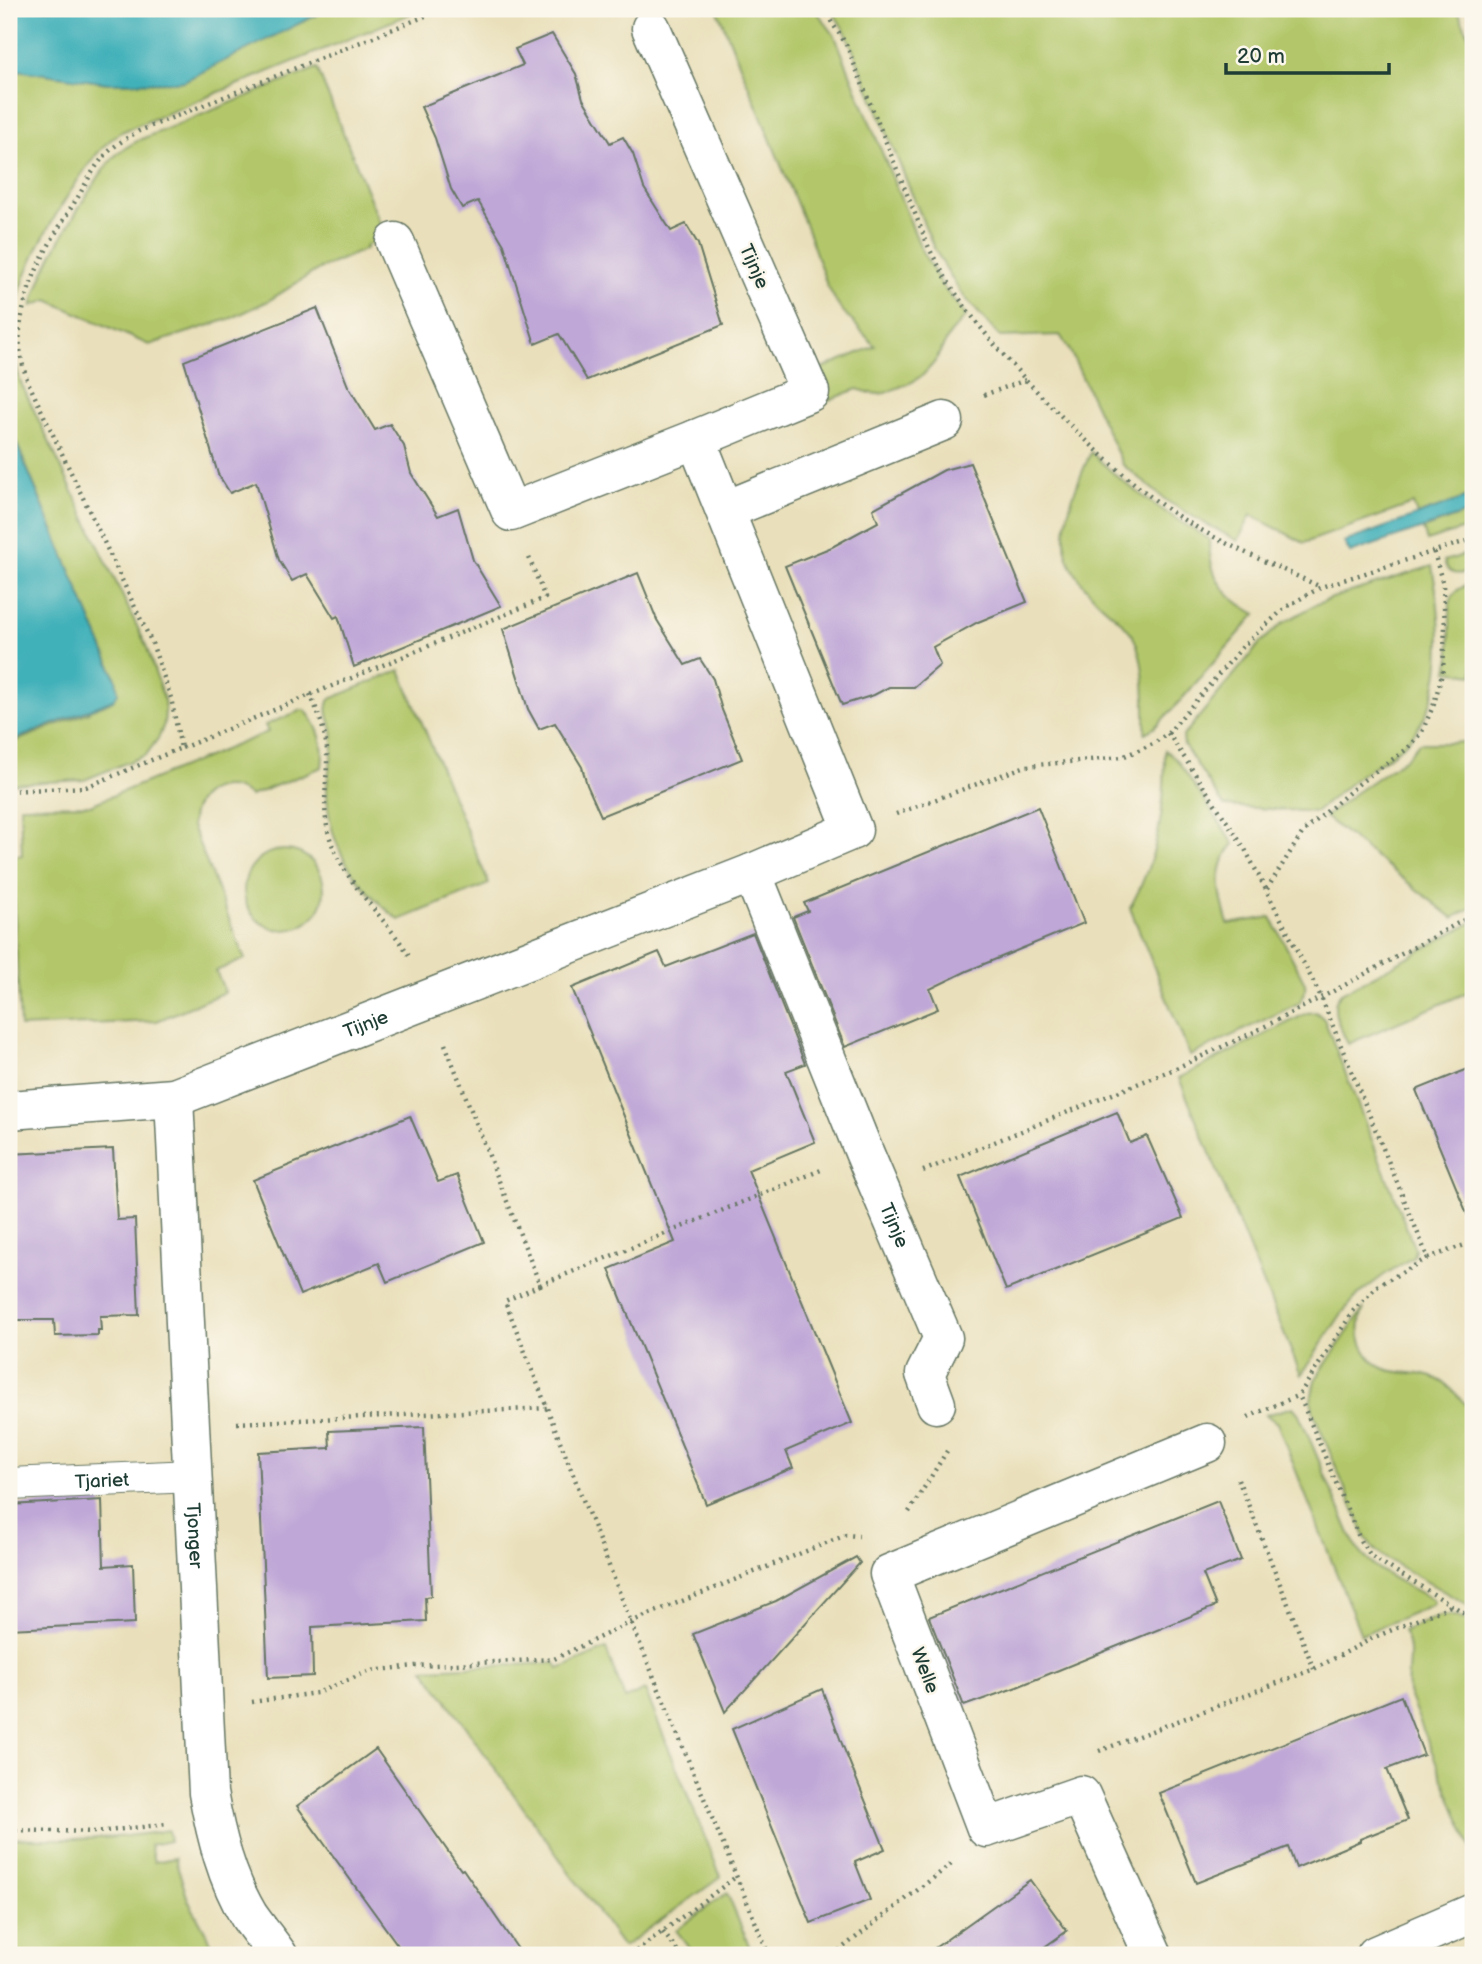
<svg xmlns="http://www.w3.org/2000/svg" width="1482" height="1964" font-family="'Balsamiq Sans',sans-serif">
  <rect width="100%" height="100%" fill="#fbf7ec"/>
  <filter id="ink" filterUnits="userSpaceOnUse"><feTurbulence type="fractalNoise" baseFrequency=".0143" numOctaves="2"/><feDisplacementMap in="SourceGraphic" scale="14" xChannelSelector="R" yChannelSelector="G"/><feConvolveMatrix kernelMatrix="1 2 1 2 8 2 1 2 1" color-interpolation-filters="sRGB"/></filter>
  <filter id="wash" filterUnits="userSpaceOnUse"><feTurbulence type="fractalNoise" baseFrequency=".00686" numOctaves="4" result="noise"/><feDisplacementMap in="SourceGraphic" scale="28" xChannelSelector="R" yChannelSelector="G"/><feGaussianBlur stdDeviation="1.57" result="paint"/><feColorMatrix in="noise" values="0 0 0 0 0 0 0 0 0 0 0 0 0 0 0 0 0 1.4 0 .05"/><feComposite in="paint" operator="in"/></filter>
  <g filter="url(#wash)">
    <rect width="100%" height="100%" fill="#e9dfba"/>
    <g fill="#b3c76a" stroke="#69824f" stroke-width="2">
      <path d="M328 9H422L119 133C95 151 81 175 65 200 30 257 0 312 20 381L146 645 164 700 165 711 164 724 159 737 146 755 84 780 9 784V777H11V762H9V744L89 712V710C109 702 119 704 116 679L9 425V69L108 83 174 82 184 81Z"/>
      <path d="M717 9H815L835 36 922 251 943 287 966 316 950 334 934 363 923 375 912 382 885 393 874 394 857 389 820 404 819 402 828 397 818 370 875 346 839 307 827 285 808 231Z"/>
      <path d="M831 9H1091L1101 21 1127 9H1457L1473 45V495L1417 515 1413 504 1304 543 1251 515 1238 541 1204 523 1167 501 1123 465 1070 351 1060 335 1000 337 960 292 934 248 846 33Z"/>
      <path d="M317 68 386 238 365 246 366 249 319 269 268 301 232 318 149 345 48 300 32 306C42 268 62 236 82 203 92 188 100 172 113 158 120 150 130 145 139 140Z"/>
      <path d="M1091 452C1125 487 1167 514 1209 539 1209 577 1223 596 1256 614L1174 708 1154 728 1145 733C1145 704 1147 658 1131 633 1122 620 1107 611 1096 599 1084 586 1072 572 1067 555 1058 525 1079 479 1091 452Z"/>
      <path d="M1473 511V526L1427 541 1423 529Z"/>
      <path d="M1473 552V570C1460 575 1448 577 1444 561Z"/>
      <path d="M1432 566C1442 618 1449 695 1410 738 1397 753 1378 763 1362 774 1346 786 1331 799 1316 812L1224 806 1184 745 1183 736 1262 641 1283 623 1317 604 1335 597Z"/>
      <path d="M1473 583V675L1448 671 1450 659V603C1453 590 1461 587 1473 583Z"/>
      <path d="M400 670 489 884 399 920C355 885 327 847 327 789 327 774 332 761 333 746 333 741 333 735 332 730 330 719 324 711 330 699Z"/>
      <path d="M302 710H305C319 726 325 746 322 767L250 796C224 775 190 793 192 826L245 959 216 971 225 992 157 1021 20 1027 12 856 22 855 20 806 90 805 268 732 265 725Z"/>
      <path d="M1473 741V907L1453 918 1325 817 1354 794 1407 757 1419 743H1452Z"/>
      <path d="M1165 750 1177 760 1234 844C1212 868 1220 896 1228 924L1271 917 1305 983C1306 992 1304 996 1299 1003L1190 1056 1130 908C1159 855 1165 810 1165 750Z"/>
      <circle cx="284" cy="890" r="40"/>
      <path d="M1473 922V990L1348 1044C1341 1028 1327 1008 1341 993Z"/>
      <path d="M1316 1012 1324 1019 1415 1249 1413 1257 1384 1275 1359 1294 1342 1313 1301 1375 1179 1078 1307 1013Z"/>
      <path d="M1364 1308C1358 1322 1358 1337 1365 1350 1384 1383 1410 1366 1437 1379 1452 1386 1461 1401 1473 1412V1608L1385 1558 1375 1550 1365 1537 1314 1414 1311 1400 1315 1380Z"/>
      <path d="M1293 1407 1299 1414 1354 1543C1370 1571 1404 1583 1432 1599L1434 1602 1432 1605 1361 1635 1277 1423 1266 1415Z"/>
      <path d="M1452 1615 1466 1619 1473 1625V1854L1408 1692C1405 1671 1415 1651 1403 1631L1439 1616Z"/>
      <path d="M606 1649 625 1699 645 1690 721 1877 623 1947 424 1669 556 1663 559 1669Z"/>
      <path d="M168 1830 170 1841 150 1845 154 1862 175 1858 188 1900 218 1955H9V1838C63 1840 115 1840 168 1830Z"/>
      <path d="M727 1893 753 1955H695L676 1930Z"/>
    </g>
    <g fill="#40b0b9" stroke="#307676" stroke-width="2">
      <path d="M9 9H328L184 81 174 82 108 83 9 69Z"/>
      <path d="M9 426 116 679 118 693 113 700 9 742Z"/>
      <path d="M1473 495V511L1350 553 1344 542Z"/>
    </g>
    <g id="blocks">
      <g fill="#bfa7d7">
        <path d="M552 34 576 74 583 99 610 143 623 137 633 154 644 188 671 231 686 224 698 244 723 325 587 380 559 334 535 344 504 245 478 201 462 208 451 189 435 138 421 107 523 65 515 49Z"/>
        <path d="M317 308 348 386 375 430 390 424 404 446 411 473 438 516 458 508 473 560 501 606 354 667 338 616 334 618 307 574 292 581 279 560 256 482 230 493 218 474 184 361Z"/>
        <path d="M970 463 1027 602 978 622 933 647 940 665 914 687H889L874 695 842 705 785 566 832 547 878 522 873 509 944 470Z"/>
        <path d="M638 573 657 620 685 665 700 659 713 679 722 710 742 759 601 816 587 785 582 767 555 723 539 729 528 709 503 629Z"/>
        <path d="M1038 807 1084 923 967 971 930 989 938 1009 845 1047 793 917 808 911 804 903Z"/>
        <path d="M753 933 805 1064 786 1071 815 1142 748 1170 852 1423 786 1451 793 1468 706 1504 609 1269 675 1242 572 988 659 952 666 967Z"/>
        <path d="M1473 1067V1225L1472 1226 1416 1090Z"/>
        <path d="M1117 1112 1130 1143 1147 1136 1183 1218 1006 1290 960 1177Z"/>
        <path d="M410 1116 438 1182 457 1175 484 1242 387 1282 379 1263 300 1295 253 1180Z"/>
        <path d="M113 1149 117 1220 135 1219 139 1315 100 1316 101 1330H98V1335L55 1336 54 1320H9V1154Z"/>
        <path d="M424 1427 431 1596 425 1597 426 1621 312 1627 313 1676 268 1678 258 1452 330 1448 329 1431Z"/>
        <path d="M102 1500 104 1566 133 1564 135 1623 9 1629V1505Z"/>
        <path d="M1218 1501 1241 1560 1203 1574 1216 1606 1017 1687 964 1706 929 1617Z"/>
        <path d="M856 1557 860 1563 725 1712 693 1634 776 1601Z"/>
        <path d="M822 1689 842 1744 885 1849 855 1862 870 1900 811 1923 732 1729Z"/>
        <path d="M1401 1696 1424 1755 1387 1769 1408 1820 1360 1839V1841L1296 1868 1288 1847 1196 1883 1159 1793Z"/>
        <path d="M376 1749 461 1870 463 1869 522 1955H405L297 1806Z"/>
        <path d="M1030 1880 1067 1931 1033 1955H925Z"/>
      </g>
    </g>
  </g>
  <g filter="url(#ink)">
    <use href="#blocks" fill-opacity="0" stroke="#667663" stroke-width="2"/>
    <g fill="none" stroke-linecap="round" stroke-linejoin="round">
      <defs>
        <g id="lane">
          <path id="s1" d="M9 1484 193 1476"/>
        </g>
        <g id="street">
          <path d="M395 242 511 512 696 439 810 392 651 28"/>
          <path d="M726 510 944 421"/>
          <path id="s2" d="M752 873 864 1152 943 1338 925 1374 936 1404"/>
          <path id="s3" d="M174 1098 208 1793C216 1836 226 1878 249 1916 258 1929 269 1942 278 1955"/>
          <path id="s4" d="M9 1110 174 1098 752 873 853 830 696 439"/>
          <path d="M1153 1955 1081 1795 986 1828 889 1574 1207 1443"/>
          <path d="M1376 1955 1473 1913"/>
        </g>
      </defs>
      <use href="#lane" stroke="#667663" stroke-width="34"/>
      <use href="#street" stroke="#667663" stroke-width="41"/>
      <g stroke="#667663" stroke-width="4.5" stroke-dasharray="2 5" stroke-linecap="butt">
        <path d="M823 9 846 44 929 248C963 314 1012 367 1064 419 1098 452 1134 486 1173 513 1219 543 1271 564 1321 587"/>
        <path d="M984 395 1026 380"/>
        <path d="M310 694C318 712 325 730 327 750 328 779 321 806 329 835 342 881 384 916 409 955"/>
        <path d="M1168 733 1245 849 1321 997 1428 1258 1377 1286 1354 1310 1299 1395 1361 1542 1372 1557 1473 1618"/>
        <path d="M182 748 545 598 528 555"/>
        <path d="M9 791 86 787 181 748 171 698 152 643 28 382C22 365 18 347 20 329 25 280 52 238 78 197 85 185 92 171 101 160 111 147 125 139 139 131L443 9"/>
        <path d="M896 814 1026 766 1122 757 1153 744 1168 733 1244 645 1286 607 1321 587 1473 539"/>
        <path d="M1267 889 1303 832 1361 782 1407 749 1422 732 1434 704 1443 670 1445 627 1443 585 1434 552"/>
        <path d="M445 1044 540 1285 505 1301 631 1622 769 1955"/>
        <path d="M923 1171 1174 1069 1252 1033 1330 993 1473 915"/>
        <path d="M1428 1258 1473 1242"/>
        <path d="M540 1285 821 1170"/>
        <path d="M1248 1417 1299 1395"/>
        <path d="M237 1423 548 1408"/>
        <path d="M1238 1479 1314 1669"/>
        <path d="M909 1512 947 1451"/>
        <path d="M252 1702 317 1693 370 1671 415 1666 554 1659 640 1618 846 1535 859 1536"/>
        <path d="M1099 1751 1314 1669 1375 1637 1453 1605"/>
        <path d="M9 1830 98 1832 167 1824"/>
        <path d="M663 1932 681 1955"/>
        <path d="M631 1955 737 1876"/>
        <path d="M833 1955 954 1862"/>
      </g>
      <use href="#lane" stroke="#fff" stroke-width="32"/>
      <use href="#street" stroke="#fff" stroke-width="38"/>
    </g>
  </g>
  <g text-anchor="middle" stroke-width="5" stroke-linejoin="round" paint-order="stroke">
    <g font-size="19" fill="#1f3d34" stroke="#fbf7ec">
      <text transform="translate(755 266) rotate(66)" y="7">Tijnje</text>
      <text dy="7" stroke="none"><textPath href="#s4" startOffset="371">Tijnje</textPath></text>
      <text dy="7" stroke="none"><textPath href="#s2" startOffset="380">Tijnje</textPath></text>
      <text dy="7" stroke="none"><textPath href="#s1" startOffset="93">Tjariet</textPath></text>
      <text dy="7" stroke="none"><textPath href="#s3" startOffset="438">Tjonger</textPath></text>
      <text transform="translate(926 1670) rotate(69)" y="7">Welle</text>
    </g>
  </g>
  <rect width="1482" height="1964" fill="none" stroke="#fbf7ec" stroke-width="35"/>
  <path d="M1226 63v10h163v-10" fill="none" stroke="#1f3d34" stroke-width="3.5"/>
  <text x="1237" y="63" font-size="21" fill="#1f3d34" stroke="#fbf7ec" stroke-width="5" paint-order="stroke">20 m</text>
</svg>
